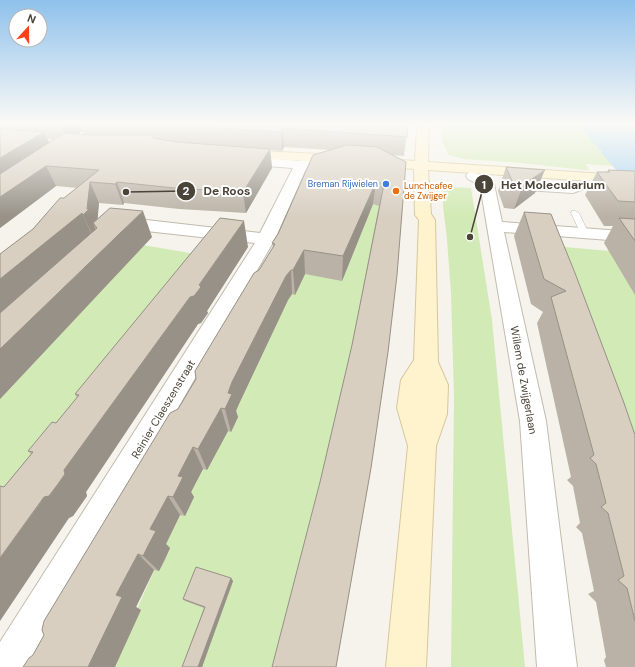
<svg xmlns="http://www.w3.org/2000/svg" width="635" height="667" font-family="'DM Sans',sans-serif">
  <rect width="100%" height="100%" fill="#f6f3ec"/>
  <g fill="#d2eab5">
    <path d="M445 123H578C583 130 596 148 602 151V152L613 166 586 164 589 170H585L521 163 463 159 449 155C444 145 437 135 445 123Z"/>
    <path d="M328 182 388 185 294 667H111Z"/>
    <path d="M451 187 471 188 492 320 525 667H451L454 397 451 293 447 239 443 206V192Z"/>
    <path d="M137 244 213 257 0 563V385Z"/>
    <path d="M531 244 621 252 635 273V667Z"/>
  </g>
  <path fill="#a9d4f2" d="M578 123H635V172L616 170 601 152 602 151C596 148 583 130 578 123Z"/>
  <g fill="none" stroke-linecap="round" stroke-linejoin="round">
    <defs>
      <path id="lane" d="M572 211H575L579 213 589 234 588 236H582L581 234 571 213Z"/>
      <g id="street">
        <path d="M428 123H441L442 124 436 127Z"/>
        <path d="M321 154 326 155 327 158C323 163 312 164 305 171L275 239 29 667H0V642L255 243 119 228 113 226 111 223 114 219 120 217 260 233 293 168 242 164 237 163 236 160 237 157 242 156 300 161Z"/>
        <path d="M473 172 489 178 494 184 502 222 635 232V242L504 232 546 421 577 667H537L520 421 480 185 468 179 466 176 468 173Z"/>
        <path d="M590 178 595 179 597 182 595 185 573 193 508 189 503 188 501 185 503 182 508 181 571 185Z"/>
      </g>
      <g id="secondary">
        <path d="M420 123H431L429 129 428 162 635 176V184L428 170 431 214 435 220 438 362 448 385 447 414 436 446 426 667H386L408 446 397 408 401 380 414 360 419 220 415 215 414 169 376 166 371 165 369 162 371 159 376 158 415 161 417 129Z"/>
        <path d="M241 150 342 155 347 156 348 159 347 162 342 163 237 157 235 154 237 151Z"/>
      </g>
    </defs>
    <use href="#lane" stroke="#c2bbae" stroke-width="1"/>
    <use href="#street" stroke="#c2bbae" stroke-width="2"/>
    <use href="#secondary" stroke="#d6c79b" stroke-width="2"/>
    <use href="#lane" fill="#fff" fill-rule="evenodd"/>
    <use href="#street" fill="#fff" fill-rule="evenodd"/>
    <use href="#secondary" fill="#fff3cd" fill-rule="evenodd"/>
  </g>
  <g fill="#bab2a6" fill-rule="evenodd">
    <path d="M0 123H408L404 156 391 155 406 162 320 482 352 345 379 206 373 204 342 281 305 274 295 295 292 294 288 300 238 406 236 411 238 417 231 432 228 431 207 470 203 469 191 492 194 497 185 516 180 515 166 544 170 548 165 560 159 571 154 570 136 607 141 610 33 655 196 379 259 270 273 247 272 243 330 150 284 147 282 151 270 150 272 168 246 213 179 209 124 203 123 205 99 203 97 219 152 237 0 399 33 229 64 198 77 188 56 186 0 228ZM82 131 83 134H78ZM48 139 54 140 49 142Z"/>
    <path d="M506 167 535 193 514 209 504 208 498 191Z"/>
    <path d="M608 170 635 171V295L604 243 613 226H604L585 195 597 172H607Z"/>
    <path d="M524 212 551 214 635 435V667H606L604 660 606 657 596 602 588 594 594 591 582 533 576 527 580 523 573 486 567 480 571 477 537 323 543 312 531 304 514 236Z"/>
    <path d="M248 247 207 311 208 313 201 323 198 324 86 492 87 496 73 516 69 518 4 487 31 454 28 451 56 423 77 398 75 394Z"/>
    <path d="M231 578 233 581 202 667H182L204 608 185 601 183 599Z"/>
  </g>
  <g fill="#979187">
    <path d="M60 123H94L79 124 82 131 68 140Z"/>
    <path d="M283 128 284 147 282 151 281 132Z"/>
    <path d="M44 132 53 150 0 185V158Z"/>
    <path d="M270 149 272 168 246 213 243 192Z"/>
    <path d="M46 166 56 186 0 228V197Z"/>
    <path d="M545 170 535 193 514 209 523 185Z"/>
    <path d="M90 182 99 203 97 226V228L93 223 97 233 93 236 83 215 87 209Z"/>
    <path d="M117 182 124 203 123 205 115 184Z"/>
    <path d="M376 182 373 204 342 281 343 256Z"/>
    <path d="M143 211 152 237 0 399V349Z"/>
    <path d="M82 213 92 235 0 321V279Z"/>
    <path d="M244 221 248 247 207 311 208 313 201 323 198 324 86 492 87 496 73 516 69 518 0 621V558L199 285Z"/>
    <path d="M304 250 305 274 295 295 293 270Z"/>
    <path d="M291 270 292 294 288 300 238 406 236 411 238 417 231 432 225 409 228 393 232 382 286 276Z"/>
    <path d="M221 408 228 431 207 470 198 449Z"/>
    <path d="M193 447 203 469 191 492 194 497 185 516 173 497 178 476Z"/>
    <path d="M168 496 180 515 166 544 170 548 159 571 143 556 150 529Z"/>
    <path d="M138 554 154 570 136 607 141 610 115 667H88L116 595Z"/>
    <path d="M231 578 233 581 202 667H198Z"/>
  </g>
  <g fill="#d8cfc1" stroke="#979187">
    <path d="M408 123 407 137 283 128 281 132 153 124H79Z"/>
    <path d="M0 129 44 132 0 158Z"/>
    <path d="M64 133 88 135H150L153 138 176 142 270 149 243 192 174 188 117 182 115 184 90 182 87 209H89L83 215 82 213 0 279V254L33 229 60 198H64L99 170 46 166 0 197V174Z"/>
    <path d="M347 145 377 147 406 162 397 275 388 352 371 468 336 667H272L320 482 352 345 384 184 376 182 343 256 304 250 293 270H291L286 276 232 382 228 393 232 394 225 409 221 408 198 449 193 447 178 476 183 477 173 497 168 496 150 529 156 531 149 544 143 556 138 554 116 595 122 597 88 667H23L29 658 33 655 44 635 42 630 44 621 170 413 178 409 196 379 195 371 254 273 259 270 275 244 272 243 278 234 313 155Z"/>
    <path d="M506 167 545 170 523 185 513 183Z"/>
    <path d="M608 170 635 171V202L618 201 597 172H610Z"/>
    <path d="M110 208 143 211 0 349V313L97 228 93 223Z"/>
    <path d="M524 212 551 214 575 273 624 403 635 435V621L627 588 618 580 624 576 608 513 601 507 606 503 596 464 590 458 594 455 551 297 566 291 544 279Z"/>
    <path d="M220 218 244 221 199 285 201 287 194 296 190 297 64 470 65 474 58 484 49 496 44 497 0 558V486L4 487 33 452 28 451 52 422 56 423 79 395 75 394Z"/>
    <path d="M619 218 635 219V241Z"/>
    <path d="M196 567 231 578 198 667H182L205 607 183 599Z"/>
  </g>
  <linearGradient id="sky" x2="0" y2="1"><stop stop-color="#8fc1ec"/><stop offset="0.57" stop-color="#fbfaf6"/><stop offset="1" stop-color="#fbfaf6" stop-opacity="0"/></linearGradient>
  <rect width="635" height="217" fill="url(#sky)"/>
  <circle fill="#3f7fe0" stroke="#fff" stroke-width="1.5" cx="386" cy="184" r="4"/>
  <circle fill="#e8710a" stroke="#fff" stroke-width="1.5" cx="396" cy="191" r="4"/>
  <g text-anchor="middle" stroke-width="4" stroke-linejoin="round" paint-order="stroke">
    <g font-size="9" fill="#366cbe" stroke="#fff" text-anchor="end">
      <text x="378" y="187">Breman Rijwielen</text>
    </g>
    <g font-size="9" fill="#c56008" stroke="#fff" text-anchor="start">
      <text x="404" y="189">Lunchcafee<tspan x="404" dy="10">de Zwijger</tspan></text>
    </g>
    <g font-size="11" fill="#4b4439" stroke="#fff">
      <text transform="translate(524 380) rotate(80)" y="4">Willem de Zwijgerlaan</text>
      <text transform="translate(163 409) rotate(-59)" y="4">Reinier Claeszenstraat</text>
    </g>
  </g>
  <path fill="none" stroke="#4b4439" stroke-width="1.5" d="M470 237L484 184M126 192L186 191"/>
  <g fill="#4b4439" stroke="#fff" stroke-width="1.5">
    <circle cx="470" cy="237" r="4"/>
    <circle cx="126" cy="192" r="4"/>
    <circle cx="484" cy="184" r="10"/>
    <circle cx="186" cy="191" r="10"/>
  </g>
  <g font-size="12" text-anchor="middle" font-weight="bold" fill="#fff">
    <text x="484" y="189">1</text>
    <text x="186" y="195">2</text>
  </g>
  <g font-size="12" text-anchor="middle" font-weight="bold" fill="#4b4439" stroke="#fff" stroke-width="4" stroke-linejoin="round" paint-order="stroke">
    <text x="553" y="189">Het Molecularium</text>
    <text x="227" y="195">De Roos</text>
  </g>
  <g transform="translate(28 28) rotate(21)"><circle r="19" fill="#ffffff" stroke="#b7b4b0"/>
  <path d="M0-3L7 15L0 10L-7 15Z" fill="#fc3f1d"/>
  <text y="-6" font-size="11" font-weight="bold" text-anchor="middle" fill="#4b4439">N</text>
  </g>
</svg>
